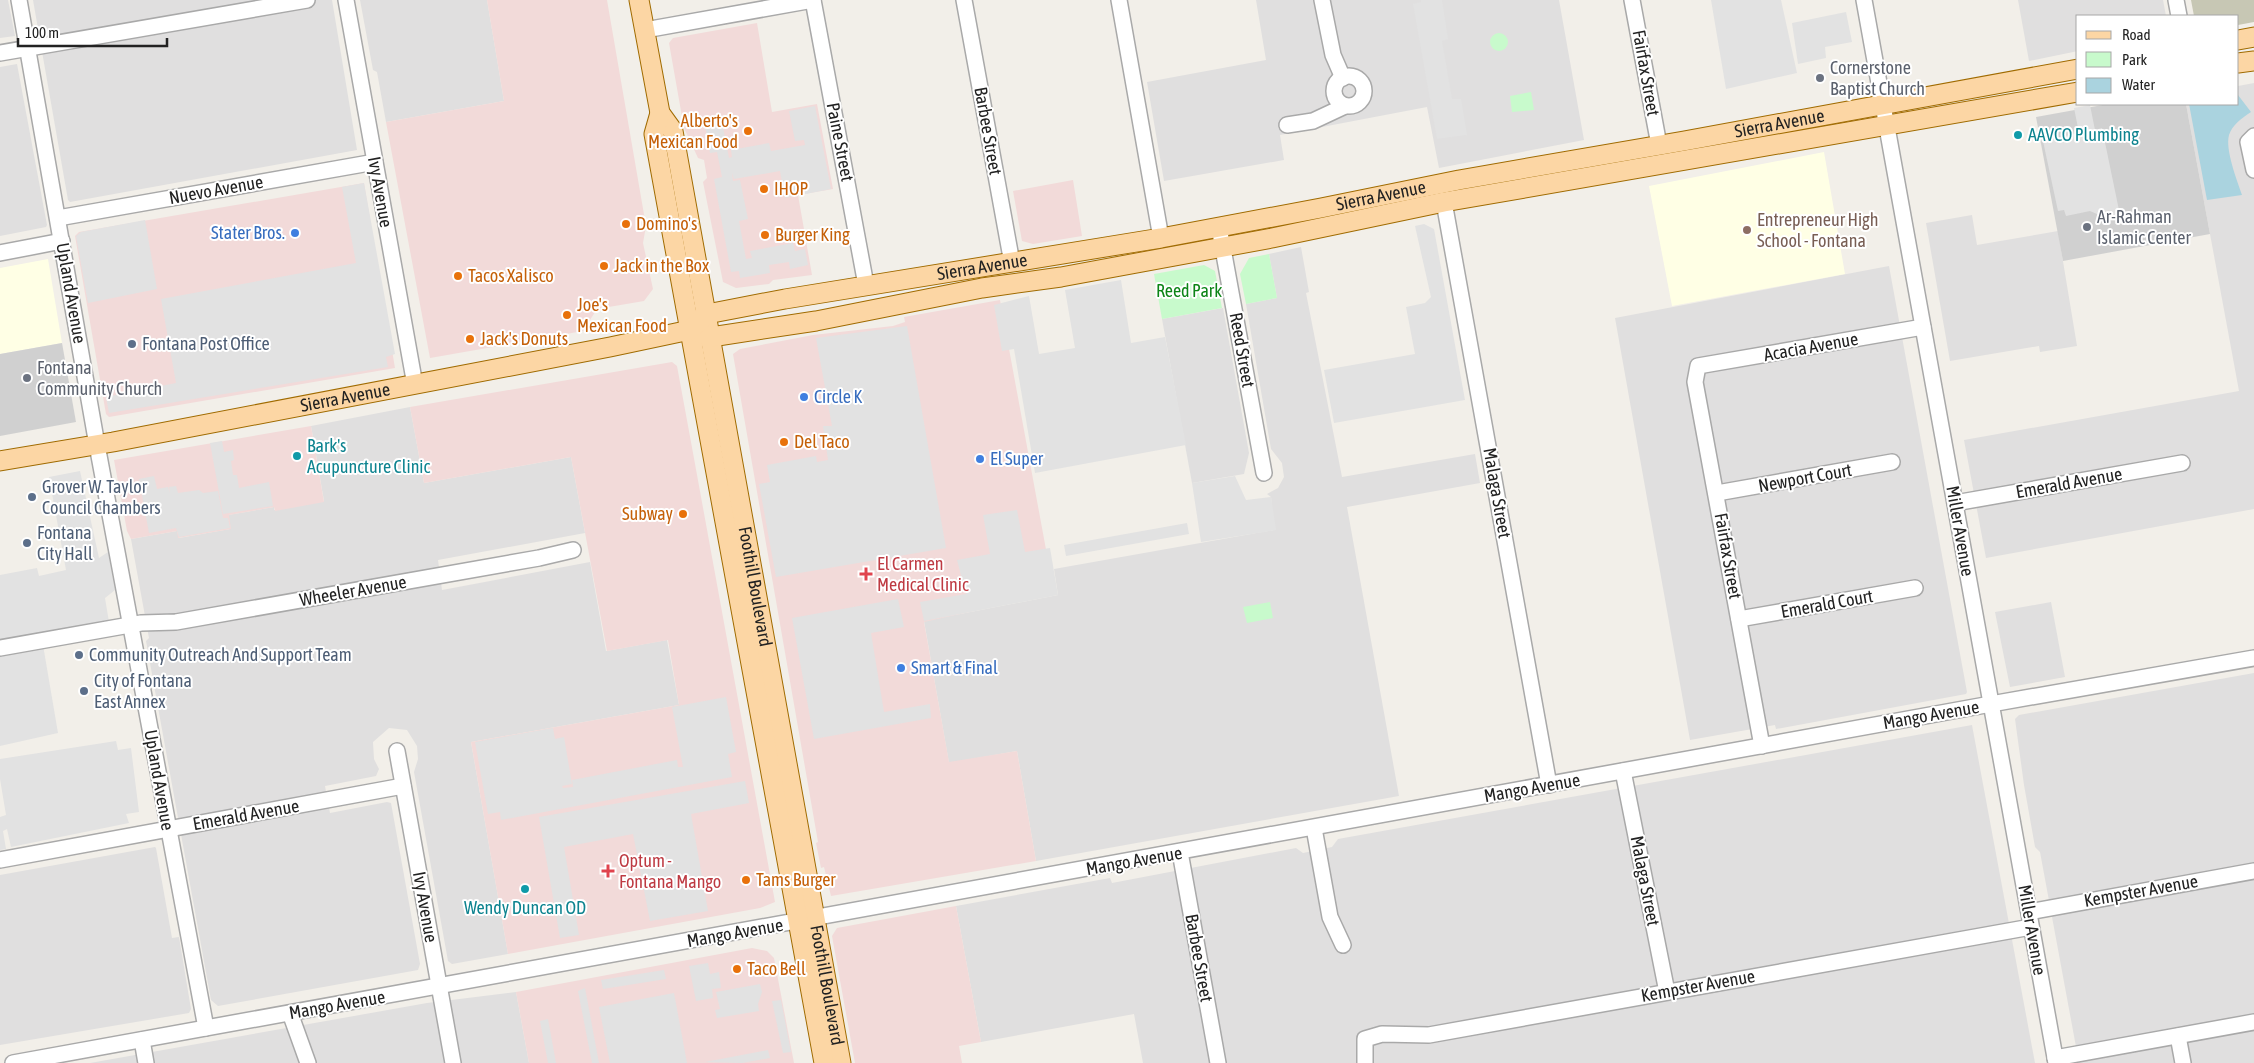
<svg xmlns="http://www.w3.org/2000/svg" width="2254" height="1063" font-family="'Asap Condensed',sans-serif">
  <rect width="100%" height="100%" fill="#f2efe9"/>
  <g fill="#e0dfdf">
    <path d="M0 0H8L15 36 0 38Z"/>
    <path d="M33 0H332L357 150 70 202 68 200Z"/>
    <path d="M360 0H487L504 101 386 122 377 72 373 70Z"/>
    <path d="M1256 0H1559L1584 140 1439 168 1427 107 1280 135 1284 160 1164 181 1147 82 1266 60Z"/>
    <path d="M2018 0H2163L2166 16H2078V51L2029 61Z"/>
    <path d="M17 64 47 225 46 227 0 236V67Z"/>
    <path d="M2254 83V509L1986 558 1964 440 2239 391 2186 104H2238V86Z"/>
    <path d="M1972 215 1977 245 2058 231 2077 346 2040 352 2039 346 1950 361 1926 223Z"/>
    <path d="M1301 247 1309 292 1306 293 1342 477 1475 454 1480 483 1347 507 1399 796 1036 861 1017 751 949 763 924 621 1058 595 1054 569 1274 530 1271 497 1267 494 1278 488 1284 477 1282 463 1271 449 1246 304 1277 298 1269 254Z"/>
    <path d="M1889 266 1967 692 1966 694 1776 729 1775 725 1690 740 1615 318Z"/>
    <path d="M1223 308 1249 453 1244 474 1192 483 1162 319Z"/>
    <path d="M410 407 424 483 571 457 585 533 438 560 442 590 590 562 606 651 667 640 679 705 471 742 508 954 452 964 448 961 414 772 418 759 417 746 407 730 389 728 373 742 374 759 379 769 376 776 325 786 330 813 387 802 391 803 420 964 418 970 218 1006 211 1000 146 641 149 638 131 539 177 531 179 538 230 529 228 515 274 507V510L324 501 311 426Z"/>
    <path d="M2051 602 2065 677 2010 687 1995 612Z"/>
    <path d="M2254 673V1063H2079L2040 852 2035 847 2024 785 2015 719 2019 715Z"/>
    <path d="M1972 725 2035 1063H1143L1134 1014 981 1042 956 906 1110 878 1112 883 1296 848 1303 853 1332 847 1338 839Z"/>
    <path d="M155 847 156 848 172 938 179 937 191 1009 189 1013 0 1045V875Z"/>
    <path d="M516 992 529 1063H90L427 1003Z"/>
  </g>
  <g fill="#f2dad9">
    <path d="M487 0H607L646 226 643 243 653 289 644 301 597 309 583 331 430 358 386 122 504 101Z"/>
    <path d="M757 23 772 112 817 104 833 189 798 195 812 275 773 280 769 284 736 288 723 282 703 182 707 178 704 160 698 158 684 128 669 43 673 38Z"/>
    <path d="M1073 180 1082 236 1033 244 1022 241 1013 191Z"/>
    <path d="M364 183 395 368 109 417 106 414 75 236 79 232Z"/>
    <path d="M1000 300 1054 593 924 622 949 762 1017 751 1036 861 831 896 824 867 821 868 816 843 818 842 733 354 740 349 813 335 893 326 905 322 904 317Z"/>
    <path d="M672 362 677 366 691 442 775 902 760 908 508 954 471 742 679 705 668 640 607 651 571 457 424 483 410 407Z"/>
    <path d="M311 426 324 502 275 511 274 507 229 515 231 529 178 538 177 531 131 539 127 531 114 460Z"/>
    <path d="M956 906 981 1042 959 1046 962 1063H855L832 936 837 928Z"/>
    <path d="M752 948 767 951 774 958 794 1063H529L516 992Z"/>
  </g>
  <g fill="#ffffe5">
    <path d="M1824 152 1845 274 1672 306 1649 186Z"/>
    <path d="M48 259 62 343 0 354V268Z"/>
  </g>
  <g fill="#d0d0d0">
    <path d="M2108 104H2186L2210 234 2063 261 2036 117Z"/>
    <path d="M62 343 76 422 0 436V354Z"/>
  </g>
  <path fill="#c7c7b4" d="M2191 0H2254V22L2238 25V16H2194Z"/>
  <g fill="#c8facc">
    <circle cx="1499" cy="42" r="9"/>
    <path d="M1531 92 1534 110 1512 112 1510 96Z"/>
    <path d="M1269 254 1277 298 1246 304 1240 274 1249 258Z"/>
    <path d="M1204 265 1215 271 1222 308 1162 319 1154 274Z"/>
    <path d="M1270 602 1273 618 1247 623 1243 607Z"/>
  </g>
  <g fill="#e2e2e2">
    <path d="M1421 0H1442L1448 39 1442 41 1452 99H1461L1467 135 1437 139 1413 4 1421 2Z"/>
    <path d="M1711 0H1781L1797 73 1726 89Z"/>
    <path d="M1846 12 1852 42 1825 47 1826 58 1798 64 1792 23Z"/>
    <path d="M2090 105 2095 130 2102 128 2120 215 2106 218 2090 211 2066 216 2064 210 2058 211 2043 141 2075 134 2078 128 2074 108Z"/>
    <path d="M815 106 831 189 785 198 780 171 734 179 732 173 733 181 740 180 748 219 739 221 746 259 752 258 750 251 793 243 795 251 805 249 808 265 790 269 789 262 769 265 770 273 740 278 739 271 731 272 714 179 722 177 717 152 710 153 705 125 722 122 729 158 732 157 731 150 769 143 771 151 805 145 804 140 795 141 789 111Z"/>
    <path d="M364 183 395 354 386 357 388 367 109 413 106 397 176 383 161 299 356 263 342 187Z"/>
    <path d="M145 220 157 289 88 303 76 236 81 232Z"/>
    <path d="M1424 224 1434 229 1465 400 1334 423 1324 370 1415 354 1406 307 1425 303 1431 297 1415 226Z"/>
    <path d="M1121 280 1131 343 1165 337 1186 445 1035 473 1014 349 1002 351 994 305 1029 296 1039 354 1075 348 1065 290Z"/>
    <path d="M907 326 946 548 776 577 759 484 770 482 767 465 816 456 817 462 828 460 823 426H832L816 338Z"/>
    <path d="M222 441 224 452 233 450 234 460 231 461 233 475H237L239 488 269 482 273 506 223 514 210 443Z"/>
    <path d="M80 471 99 558 108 552 115 590 105 598 109 622 0 643V575L37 568 39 576 66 570 49 477Z"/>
    <path d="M154 476 157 489 168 487 170 493 169 487 176 486 178 493 199 490 203 493 218 491 223 518H228L230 528 179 537 176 528 149 533 139 479Z"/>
    <path d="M1235 476 1246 500 1271 497 1276 530 1201 542 1192 483Z"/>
    <path d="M1017 510 1025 552 1050 548 1058 595 924 621 920 602 966 594 957 560 990 554 983 515Z"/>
    <path d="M1187 523 1189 534 1066 556 1064 545Z"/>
    <path d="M898 599 904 627 871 633 884 712 930 704 931 718 814 739 792 618Z"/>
    <path d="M43 645 58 733 0 746V653Z"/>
    <path d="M726 697 736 752 728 754 732 777 501 820 500 812 488 814 475 742 553 728 555 739 564 737 572 784 562 786 563 788 573 787 572 780 677 760 678 767H683L672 707Z"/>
    <path d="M116 741 118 750 131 748 139 812 126 814 129 823 11 847 7 829 3 831 6 849 0 850V817L6 815 0 779V759Z"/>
    <path d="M745 781 749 803 691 814 708 911 650 921 633 834 564 847 579 935 560 938 539 817Z"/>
    <path d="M708 963 710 974 719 972 721 988 712 989 713 998 696 1001 689 966Z"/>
    <path d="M664 970 666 979 603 989 601 980Z"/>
    <path d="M760 984 762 992 758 1004 759 1011 717 1018 715 1010 720 1009 716 992Z"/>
    <path d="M585 988 599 1063H592L578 991Z"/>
    <path d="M674 993 687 1063H610L599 1007Z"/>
    <path d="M781 1000 791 1052 783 1053 772 1001Z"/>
    <path d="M548 1019 556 1063H548L540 1021Z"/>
    <path d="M768 1050 770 1058 742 1063 705 1062Z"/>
  </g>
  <path fill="#aad3df" d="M2238 95 2251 112C2242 118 2232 125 2229 135 2225 150 2237 180 2242 195L2207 200 2189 104H2238Z"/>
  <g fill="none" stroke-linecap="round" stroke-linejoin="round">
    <defs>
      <g id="minor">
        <path d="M19 0 97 445 206 1028"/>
        <path d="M346 0 415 385"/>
        <path d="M813 0 866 285"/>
        <path d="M964 0 1012 263"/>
        <path d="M1119 0 1161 238"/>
        <path d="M1322 0 1333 55 1343 78"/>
        <path d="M1632 0 1659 145"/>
        <path d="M1864 0 2056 1063"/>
        <path d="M2176 0 2179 16"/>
        <path d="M645 30 813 0"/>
        <path d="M0 53 307 0"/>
        <circle cx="1349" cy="91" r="15"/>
        <path d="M1287 125 1313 121 1345 106"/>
        <path d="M2254 136 2248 142 2254 170"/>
        <path d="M1444 202 1549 785"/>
        <path d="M58 218 375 162"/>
        <path d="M1219 227 1264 473"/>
        <path d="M0 253 62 241"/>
        <path d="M1717 493 1892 462"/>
        <path d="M1955 503 2182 463"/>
        <path d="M1739 619 1915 588"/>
        <path d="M0 648 141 623 176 622 539 558 573 550"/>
        <path d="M1762 746 1695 382 1698 366 1923 327"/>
        <path d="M397 751 453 1063"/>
        <path d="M1623 771 1667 992"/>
        <path d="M1314 828 1330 917 1343 945"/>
        <path d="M1180 852 1218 1063"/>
        <path d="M0 860 403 786"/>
        <path d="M2029 912 2254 871"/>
        <path d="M290 1013 308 1063"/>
        <path d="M2178 1036 2183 1063"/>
        <path d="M142 1040 146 1063"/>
        <path d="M2055 1058 2254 1022"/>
        <path d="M13 1063 1991 704 2254 658"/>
        <path d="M1365 1063V1039L1382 1034 1429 1035 2031 927"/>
      </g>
      <g id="major">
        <path id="s1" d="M639 0 660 113 673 131 841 1063"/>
        <path d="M2238 40 2254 37"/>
        <path d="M2238 63 2254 61"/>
        <path d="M660 113 654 134 824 1063"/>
        <path d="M690 330 711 337 816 321 982 288 1061 277 1272 238 1444 202 2078 92"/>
        <path id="s2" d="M0 461 113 442 610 347 690 330 707 314 785 299 1161 238 1321 208 1459 180 1684 141 2078 69"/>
      </g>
    </defs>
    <use href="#minor" stroke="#a9a9a9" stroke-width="18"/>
    <use href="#major" stroke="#a06b00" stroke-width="21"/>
    <use href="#minor" stroke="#fff" stroke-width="15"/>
    <use href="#major" stroke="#fcd6a4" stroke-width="19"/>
  </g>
  <g fill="#6b7280" stroke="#fff" stroke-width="2">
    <circle cx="1820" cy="78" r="5"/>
    <circle cx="2087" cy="227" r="5"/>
    <circle cx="27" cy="378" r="5"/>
  </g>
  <g fill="#e8710a" stroke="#fff" stroke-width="2">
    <circle cx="748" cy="131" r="5"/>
    <circle cx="764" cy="189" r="5"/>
    <circle cx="626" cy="224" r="5"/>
    <circle cx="765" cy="235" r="5"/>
    <circle cx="604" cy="266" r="5"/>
    <circle cx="458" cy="276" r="5"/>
    <circle cx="567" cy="315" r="5"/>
    <circle cx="470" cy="339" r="5"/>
    <circle cx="784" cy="442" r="5"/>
    <circle cx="683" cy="514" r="5"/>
    <circle cx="746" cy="880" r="5"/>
    <circle cx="737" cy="969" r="5"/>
  </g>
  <g fill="#0f9aa8" stroke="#fff" stroke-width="2">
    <circle cx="2018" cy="135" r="5"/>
    <circle cx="297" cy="456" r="5"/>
    <circle cx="525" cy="889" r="5"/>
  </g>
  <circle fill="#8d6e63" stroke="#fff" stroke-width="2" cx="1747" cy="230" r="5"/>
  <g fill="#3f7fe0" stroke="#fff" stroke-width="2">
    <circle cx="295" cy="233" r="5"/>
    <circle cx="804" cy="397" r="5"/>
    <circle cx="980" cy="459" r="5"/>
    <circle cx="901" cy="668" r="5"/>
  </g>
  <g fill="#5c6f8a" stroke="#fff" stroke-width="2">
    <circle cx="132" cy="344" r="5"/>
    <circle cx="32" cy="497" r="5"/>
    <circle cx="27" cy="543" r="5"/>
    <circle cx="79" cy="655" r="5"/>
    <circle cx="84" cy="691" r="5"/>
  </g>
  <g fill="#e0444e" stroke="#fff" stroke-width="2">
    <path d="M863.5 566.5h5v5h5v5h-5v5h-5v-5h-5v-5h5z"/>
    <path d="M605.5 863.5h5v5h5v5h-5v5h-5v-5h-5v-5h5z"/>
  </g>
  <g text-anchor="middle" stroke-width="4" stroke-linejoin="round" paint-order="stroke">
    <g font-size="18" fill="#5b616d" stroke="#fff" text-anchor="start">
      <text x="1830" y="74">Cornerstone<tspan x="1830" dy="21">Baptist Church</tspan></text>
      <text x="2097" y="223">Ar-Rahman<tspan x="2097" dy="21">Islamic Center</tspan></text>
      <text x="37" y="374">Fontana<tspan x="37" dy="21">Community Church</tspan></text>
    </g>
    <g font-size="18" fill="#222" stroke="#fff">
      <text transform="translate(1646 73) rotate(80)" y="6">Fairfax Street</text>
      <text dy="6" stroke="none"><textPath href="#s2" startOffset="1815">Sierra Avenue</textPath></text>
      <text transform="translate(988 131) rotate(80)" y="6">Barbee Street</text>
      <text transform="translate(840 142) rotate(79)" y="6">Paine Street</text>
      <text transform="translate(216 190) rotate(-10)" y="6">Nuevo Avenue</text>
      <text transform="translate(380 192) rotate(80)" y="6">Ivy Avenue</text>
      <text dy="6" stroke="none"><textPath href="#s2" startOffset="1410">Sierra Avenue</textPath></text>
      <text dy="6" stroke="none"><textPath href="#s2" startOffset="1005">Sierra Avenue</textPath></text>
      <text transform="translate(71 293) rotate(80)" y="6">Upland Avenue</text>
      <text transform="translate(1811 347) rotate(-10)" y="6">Acacia Avenue</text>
      <text transform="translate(1242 350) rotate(80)" y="6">Reed Street</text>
      <text dy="6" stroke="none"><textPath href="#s2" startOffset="351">Sierra Avenue</textPath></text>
      <text transform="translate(1805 478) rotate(-10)" y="6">Newport Court</text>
      <text transform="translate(2069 483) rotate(-10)" y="6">Emerald Avenue</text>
      <text transform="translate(1497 493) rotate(80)" y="6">Malaga Street</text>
      <text transform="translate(1960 531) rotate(80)" y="6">Miller Avenue</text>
      <text transform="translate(1728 556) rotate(80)" y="6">Fairfax Street</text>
      <text dy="6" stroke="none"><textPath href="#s1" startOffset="600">Foothill Boulevard</textPath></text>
      <text transform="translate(353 591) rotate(-10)" y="6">Wheeler Avenue</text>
      <text transform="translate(1827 604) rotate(-10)" y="6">Emerald Court</text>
      <text transform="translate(1931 715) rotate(-10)" y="6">Mango Avenue</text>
      <text transform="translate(159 780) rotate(80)" y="6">Upland Avenue</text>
      <text transform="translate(1532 788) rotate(-10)" y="6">Mango Avenue</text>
      <text transform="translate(246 815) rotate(-10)" y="6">Emerald Avenue</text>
      <text transform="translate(1134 861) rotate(-10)" y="6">Mango Avenue</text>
      <text transform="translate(1645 881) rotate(79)" y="6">Malaga Street</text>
      <text transform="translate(2141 891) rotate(-10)" y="6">Kempster Avenue</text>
      <text transform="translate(425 907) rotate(80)" y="6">Ivy Avenue</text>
      <text transform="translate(2032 930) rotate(80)" y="6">Miller Avenue</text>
      <text transform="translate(735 933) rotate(-10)" y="6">Mango Avenue</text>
      <text transform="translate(1199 958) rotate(80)" y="6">Barbee Street</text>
      <text dy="6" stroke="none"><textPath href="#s1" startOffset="1005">Foothill Boulevard</textPath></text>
      <text transform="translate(1698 986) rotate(-10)" y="6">Kempster Avenue</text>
      <text transform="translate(337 1005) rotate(-10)" y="6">Mango Avenue</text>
    </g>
    <g font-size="18" fill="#c56008" stroke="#fff" text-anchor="start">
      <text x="738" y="127" text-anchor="end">Alberto's<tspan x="738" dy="21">Mexican Food</tspan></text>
      <text x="774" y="195">IHOP</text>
      <text x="636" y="230">Domino's</text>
      <text x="775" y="241">Burger King</text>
      <text x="614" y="272">Jack in the Box</text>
      <text x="468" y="282">Tacos Xalisco</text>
      <text x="577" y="311">Joe's<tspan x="577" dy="21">Mexican Food</tspan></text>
      <text x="480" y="345">Jack's Donuts</text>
      <text x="794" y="448">Del Taco</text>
      <text x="673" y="520" text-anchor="end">Subway</text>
      <text x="756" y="886">Tams Burger</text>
      <text x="747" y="975">Taco Bell</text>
    </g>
    <g font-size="18" fill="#0d838f" stroke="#fff" text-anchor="start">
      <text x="2028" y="141">AAVCO Plumbing</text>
      <text x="307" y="452">Bark's<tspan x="307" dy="21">Acupuncture Clinic</tspan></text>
      <text x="525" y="914" text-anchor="middle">Wendy Duncan OD</text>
    </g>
    <g font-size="18" fill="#785e54" stroke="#fff" text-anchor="start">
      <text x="1757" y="226">Entrepreneur High<tspan x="1757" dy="21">School - Fontana</tspan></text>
    </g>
    <g font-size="18" fill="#366cbe" stroke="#fff" text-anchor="start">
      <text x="285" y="239" text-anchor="end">Stater Bros.</text>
      <text x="814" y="403">Circle K</text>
      <text x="990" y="465">El Super</text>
      <text x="911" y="674">Smart &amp; Final</text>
    </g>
    <g font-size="18" fill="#0c8416" stroke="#fff">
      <text x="1189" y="297">Reed Park</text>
    </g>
    <g font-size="18" fill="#4e5e75" stroke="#fff" text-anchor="start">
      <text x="142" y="350">Fontana Post Office</text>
      <text x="42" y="493">Grover W. Taylor<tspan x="42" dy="21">Council Chambers</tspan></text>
      <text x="37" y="539">Fontana<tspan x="37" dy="21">City Hall</tspan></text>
      <text x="89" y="661">Community Outreach And Support Team</text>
      <text x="94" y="687">City of Fontana<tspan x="94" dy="21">East Annex</tspan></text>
    </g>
    <g font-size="18" fill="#be3a42" stroke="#fff" text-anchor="start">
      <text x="877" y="570">El Carmen<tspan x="877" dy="21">Medical Clinic</tspan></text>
      <text x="619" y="867">Optum -<tspan x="619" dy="21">Fontana Mango</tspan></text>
    </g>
  </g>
  <rect x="2076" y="15" width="162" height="90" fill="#ffffff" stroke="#a7a7a7"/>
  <rect x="2086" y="31" width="25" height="8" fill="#fcd6a4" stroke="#a7a7a7"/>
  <text x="2122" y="40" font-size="15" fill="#222222">Road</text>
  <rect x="2086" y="52" width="25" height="15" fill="#c8facc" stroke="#a7a7a7"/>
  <text x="2122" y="65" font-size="15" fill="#222222">Park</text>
  <rect x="2086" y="78" width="25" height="15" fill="#aad3df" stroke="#a7a7a7"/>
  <text x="2122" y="90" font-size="15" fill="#222222">Water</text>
  <path d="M18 38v8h149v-8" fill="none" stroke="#222222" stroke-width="2.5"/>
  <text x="25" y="38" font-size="15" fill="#222222" stroke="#ffffff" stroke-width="4" paint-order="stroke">100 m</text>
</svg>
